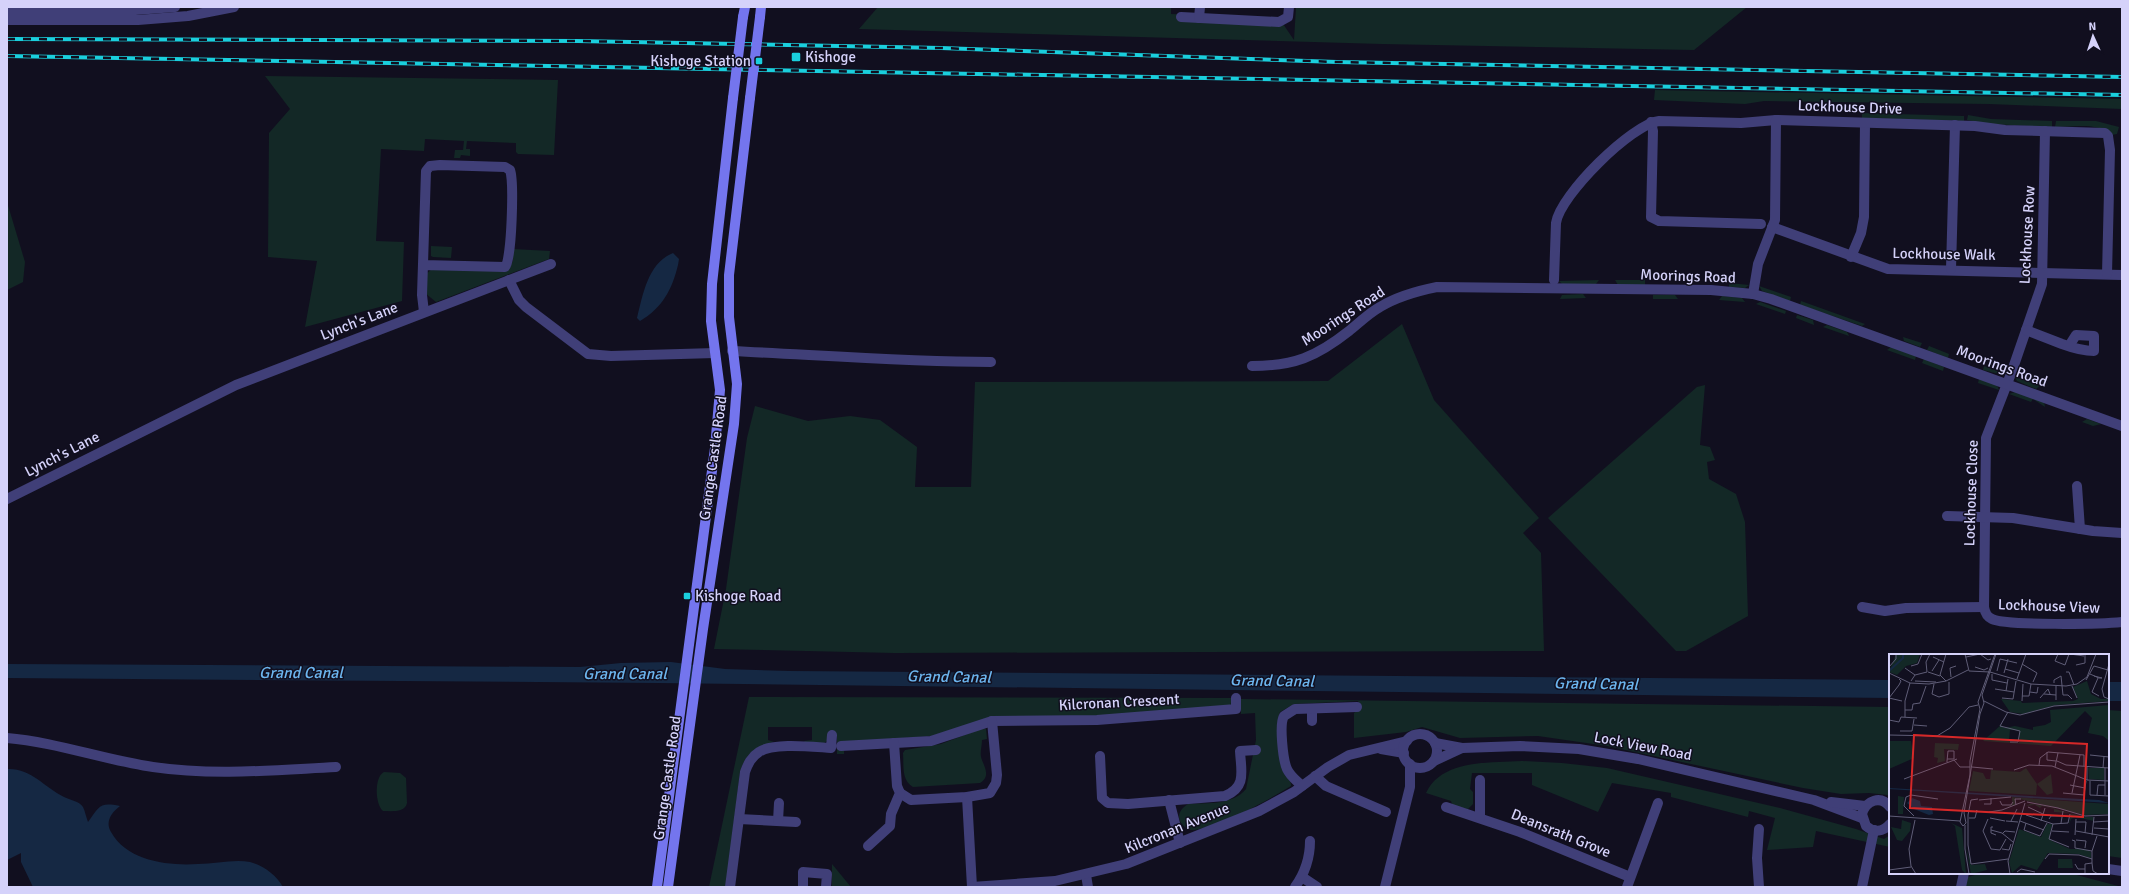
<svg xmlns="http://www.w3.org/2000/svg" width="2129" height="894" font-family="Signika,sans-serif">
  <rect width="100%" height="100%" fill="#110f1f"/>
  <g fill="#132826">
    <path d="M878 7H1171V14L1279 18 1294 40 1296 7H1747L1694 50 1382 44 859 29Z"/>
    <path d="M265 76 558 80 554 155 518 154 516 152V143L467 141 466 149H470V156L461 155 460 158H454L455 150H463L464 141 425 139 424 151 381 149 376 241 404 242 402 301 305 327 317 261 268 257 269 133 290 109Z"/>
    <path d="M1655 90 2122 99V109L1989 104 1764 101 1745 104 1654 100Z"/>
    <path d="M1862 113 1964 116V121L1862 118Z"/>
    <path d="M1968 115 1991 119 2052 121V127L1990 124 1967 120Z"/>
    <path d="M2056 121H2096L2119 127 2117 134 2112 135C2098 122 2073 127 2055 127Z"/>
    <path d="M7 202 25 262 23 282 7 290Z"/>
    <path d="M431 246 452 247 451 258 433 257 431 256Z"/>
    <path d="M513 249 550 251 549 259 436 302 425 293 426 274 432 269 510 267 513 260Z"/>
    <path d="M1599 280 1596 284H1562L1559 281Z"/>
    <path d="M1615 280H1645V285H1618Z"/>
    <path d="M1729 283 1749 285 1745 288 1729 287Z"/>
    <path d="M1759 286 1791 297 1790 301 1762 291Z"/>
    <path d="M1583 294 1586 298 1560 299 1562 295Z"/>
    <path d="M1653 295H1675L1678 299H1653Z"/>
    <path d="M1722 296 1742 298 1745 302 1719 300Z"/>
    <path d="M1801 301 1865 324 1862 326 1800 305Z"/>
    <path d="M1760 302 1786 311 1785 314 1756 304Z"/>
    <path d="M1797 315 1813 320 1814 325 1796 318Z"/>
    <path d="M1402 324 1434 400 1539 518 1523 533 1541 553 1544 651 895 653 714 649 726 589 747 438 755 406 808 421 850 416 880 420 917 447 915 487H971L975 382 1328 381Z"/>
    <path d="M1827 325 1847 332 1849 336 1823 327Z"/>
    <path d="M1903 337 1922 343 1920 347 1904 341Z"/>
    <path d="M1929 346 1949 354 1948 358 1927 350Z"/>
    <path d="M1891 347 1916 356 1915 360 1887 350Z"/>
    <path d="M1924 359 1944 367 1943 371 1922 363Z"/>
    <path d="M1984 366 2003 373V375L1983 370Z"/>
    <path d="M2015 377 2040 386 2036 389 2017 381Z"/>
    <path d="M1979 379 1997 385 1999 390 1978 383Z"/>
    <path d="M1705 385 1700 445 1710 447 1715 460 1707 462 1709 479 1736 494 1745 522 1748 616 1686 651H1676L1548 518 1697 387Z"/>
    <path d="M2015 392 2044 402 2045 407 2033 399 2031 402 2009 394Z"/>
    <path d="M2087 419 2101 424 2093 426 2082 422Z"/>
    <path d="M749 697 1232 698 1230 707 1098 717 996 716 932 736 844 742V754H837V735L829 736 827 741 823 744 805 743 804 741 812 740V727H768V740L774 742C756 746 745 754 740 772L726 887H709Z"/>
    <path d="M1241 699 1890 707V797L1887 795 1869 793 1841 794 1803 788 1607 746 1538 736 1460 738 1422 727 1406 732 1354 738V713L1361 708 1358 701 1294 704 1280 712C1275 724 1279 758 1283 771 1284 777 1292 780 1291 786 1270 799 1212 832 1189 830 1177 823 1175 812 1188 804 1207 803 1233 805 1246 789L1256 740 1255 713 1241 714Z"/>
    <path d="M2108 710 2122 711V858L2108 856Z"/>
    <path d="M983 728 986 729 987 739 982 740C982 745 980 752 981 757 983 765 992 776 980 783L913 787C901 780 904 765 903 753L905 750 941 744Z"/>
    <path d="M1522 761 1562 763 1607 768 1780 808 1856 829 1884 839 1890 835V847L1816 831 1813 847 1767 850 1775 818 1749 811 1748 817 1671 797V793L1612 783 1598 812 1532 785V773H1472L1470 789 1473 792V804L1468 809 1453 807 1451 801 1426 793C1442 759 1490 763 1522 761Z"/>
    <path d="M384 772 400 773 406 778 407 803C405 813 391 811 383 811 375 804 374 777 384 772Z"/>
    <path d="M832 864 851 887H832Z"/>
    <path d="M1975 873H2069L2122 887H1965L1968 877 1975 875Z"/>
  </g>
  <g fill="#152843">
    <path d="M673 253 679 259 678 265C672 290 662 308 640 321L637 318C643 294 648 263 673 253Z"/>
    <path d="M671 662 725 669 790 671 1890 680V698L657 683 7 678V664L580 667 621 663Z"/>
    <rect x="2108" y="682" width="14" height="19"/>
    <path d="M7 769C31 768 44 787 64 797 70 800 79 801 83 807 85 811 86 817 88 822 100 806 99 802 120 806 111 813 105 822 111 832 127 861 168 866 198 864 216 864 233 859 250 862 264 866 276 875 283 887H33L21 862V853L7 860Z"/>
  </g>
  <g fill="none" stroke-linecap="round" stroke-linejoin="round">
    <g stroke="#403f78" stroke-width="10">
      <path d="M1181 17 1279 22 1288 17 1289 7"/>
      <path d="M1199 18 1200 7"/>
      <path d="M1651 122 1653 131 1651 217 1659 221 1761 224"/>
      <path d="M2045 131 2042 284 2012 371 1986 438 1984 607C1985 613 1987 617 1992 619 2006 626 2103 624 2122 622"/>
      <path d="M1772 227 1888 269 2122 275"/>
      <path d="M1851 257 1861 233 1864 217 1865 123"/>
      <path d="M423 265 505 267C512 260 514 181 510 170L505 167 440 165 430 166 426 171 422 295 424 312"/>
      <path d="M1951 269 1955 125"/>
      <path d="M509 280 519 300 526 307 588 354 611 356 715 353"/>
      <path d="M1554 280 1556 223C1560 195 1632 124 1659 121L1741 123 1776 120 1975 126 2005 130 2105 133 2108 136 2110 150 2107 274"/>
      <path d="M1753 294 1758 264 1775 220 1776 120"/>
      <path d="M2026 330 2062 344C2073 348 2082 351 2094 351V336L2076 335 2069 346"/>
      <path d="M732 351C818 355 904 362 991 362"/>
      <path d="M1252 366C1294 366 1316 357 1349 331 1359 323 1369 313 1380 307 1398 296 1417 291 1437 287L1711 290 1753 294 1771 299 2122 426"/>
      <path d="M2077 486 2080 529"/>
      <path d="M7 499 236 385 551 264"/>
      <path d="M1947 516 2013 518 2093 531 2122 533"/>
      <path d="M1862 607 1885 611 1906 608 1984 607"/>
      <path d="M1312 709V721"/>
      <path d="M7 738C56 742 104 760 153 767 214 776 275 770 336 767"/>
      <path d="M841 746 931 741 992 721 1097 720 1236 709V698"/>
      <path d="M1381 749 1404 753"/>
      <path d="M1100 756 1102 798 1108 803 1128 804 1225 796C1247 787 1241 771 1240 751L1256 750"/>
      <path d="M1315 776 1326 786 1386 812"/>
      <path d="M1302 786C1297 781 1290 776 1287 769 1283 760 1279 724 1284 716L1295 709 1357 707"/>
      <path d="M900 793 911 800 967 797 990 793 996 783 997 775 992 721"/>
      <path d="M967 797 972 887"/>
      <path d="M1169 800 1180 843"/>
      <path d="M1446 807 1520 832 1630 877"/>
      <path d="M1480 818V780"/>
      <path d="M739 819 796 822"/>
      <path d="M778 821 779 803"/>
      <path d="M868 846 890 826 891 814 900 793 897 786 894 743"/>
      <path d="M1086 875 1088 887"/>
      <path d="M1302 877 1317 887"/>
      <path d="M730 887 745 772C748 764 751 757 759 752 773 742 814 747 831 748L832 735"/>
      <path d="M803 887V872L827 874 826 887"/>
      <path d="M972 887 1055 881 1126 864 1259 811 1294 792 1328 767 1349 755 1407 741"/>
      <path d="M1295 887C1305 873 1310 858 1310 841"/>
      <path d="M1627 887 1658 803"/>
      <path d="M1759 887 1757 858 1759 829"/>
      <path d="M1862 887 1874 830"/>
      <path d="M1961 887 1964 873"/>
    </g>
    <g stroke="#403f78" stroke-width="10">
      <path d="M7 10H135L175 7"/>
      <path d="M7 20H138L188 16 234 7"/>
      <circle cx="1420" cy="751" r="17"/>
      <path d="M1435 743 1462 748 1520 746 1579 749 1638 759 1814 800 1862 818"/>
      <path d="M1434 761 1462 748"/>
      <path d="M1831 802 1865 806"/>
      <path d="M1890 807C1881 795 1866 800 1862 814L1866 826C1874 833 1883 832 1890 824"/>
      <path d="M2108 869 2122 871"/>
      <path d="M1385 887 1410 787V764"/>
    </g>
    <g stroke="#7475ee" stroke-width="10">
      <path d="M743 17 745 7"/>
      <path d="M760 17 761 7"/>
      <path d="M657 887 715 448 720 390 711 321 712 284 733 98"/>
      <path d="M668 887 703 629 734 424 737 384 729 317V275L750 98"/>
    </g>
    <defs>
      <g id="rail">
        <path d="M7 39 577 41 941 48 1337 62 2122 77"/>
        <path d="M7 56 2122 95"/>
      </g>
    </defs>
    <use href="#rail" stroke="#1acfdd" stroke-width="4"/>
    <use href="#rail" stroke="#110f1f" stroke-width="2.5" stroke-dasharray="8" stroke-linecap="butt"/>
    <g stroke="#7475ee" stroke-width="10">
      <path d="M733 98 743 17"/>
      <path d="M750 98 760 17"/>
    </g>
  </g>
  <g fill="#1acfdd" stroke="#110f1f" stroke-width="1.5">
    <rect x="791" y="52" width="10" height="10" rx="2"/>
    <rect x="755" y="57" width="8" height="8" rx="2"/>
    <rect x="683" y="592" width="8" height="8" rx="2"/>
  </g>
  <g text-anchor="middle" stroke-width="3" stroke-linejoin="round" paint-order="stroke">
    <g font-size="15" fill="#d5d2fa" stroke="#110f1f" text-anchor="start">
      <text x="805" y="62">Kishoge</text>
      <text x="751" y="66" text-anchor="end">Kishoge Station</text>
      <text x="695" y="601">Kishoge Road</text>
    </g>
    <g font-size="15" fill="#d5d2fa" stroke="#110f1f">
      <text transform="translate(1850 107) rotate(2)" y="5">Lockhouse Drive</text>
      <text transform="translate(2027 235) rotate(-87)" y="5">Lockhouse Row</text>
      <text transform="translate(1944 254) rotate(1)" y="5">Lockhouse Walk</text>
      <text transform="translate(1688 276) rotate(2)" y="5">Moorings Road</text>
      <text transform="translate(1343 316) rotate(-33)" y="5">Moorings Road</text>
      <text transform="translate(359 321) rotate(-21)" y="5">Lynch's Lane</text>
      <text transform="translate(2002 366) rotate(20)" y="5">Moorings Road</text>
      <text transform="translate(62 454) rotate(-27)" y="5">Lynch's Lane</text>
      <text transform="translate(713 458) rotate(-82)" y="5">Grange Castle Road</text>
      <text transform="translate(1971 493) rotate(-88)" y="5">Lockhouse Close</text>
      <text transform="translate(2049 606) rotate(2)" y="5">Lockhouse View</text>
      <text transform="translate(1119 702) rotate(-3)" y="5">Kilcronan Crescent</text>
      <text transform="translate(1643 746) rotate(11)" y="5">Lock View Road</text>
      <text transform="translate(667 778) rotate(-82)" y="5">Grange Castle Road</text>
      <text transform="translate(1177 828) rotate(-22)" y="5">Kilcronan Avenue</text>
      <text transform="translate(1561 833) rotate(22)" y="5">Deansrath Grove</text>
    </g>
    <g font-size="16" font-style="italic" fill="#6cb5ee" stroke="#110f1f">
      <text x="301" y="678">Grand Canal</text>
      <text x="625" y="679">Grand Canal</text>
      <text transform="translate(949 676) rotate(1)" y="6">Grand Canal</text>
      <text transform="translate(1272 680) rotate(1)" y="6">Grand Canal</text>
      <text transform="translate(1596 683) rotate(1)" y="6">Grand Canal</text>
    </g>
  </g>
  <g transform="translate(1889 654)">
    <rect width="220" height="220" fill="#110f1f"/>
    <path d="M7 0H31L28 9 17 12 8 21 0 18ZM198 27 202 40 212 45H220V47L167 51 134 60 121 58 112 45 132 47 133 49 184 47 189 45 184 33ZM220 51 219 86 214 82 199 79 203 64 196 57 162 92 94 87 112 71 115 74 126 72 144 76V73L156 71 162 68 161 56ZM121 76H131L130 89 120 87ZM0 87H22L25 104 0 115ZM46 89 70 90 69 96 55 95 56 107 48 109 49 104 45 103ZM137 114 148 130 147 141 80 137 84 117 94 119 97 125H101L102 116 131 118ZM199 114H215V126L200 125ZM162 120 164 139 158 141 148 130ZM9 142 15 143 14 160H9ZM123 143 220 150V160L196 161 127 144 126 151 117 153 123 151ZM141 150 152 151 195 163H204L205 167 186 163 182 165 180 171 182 159 165 158V155L153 152 151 154 146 151 137 152ZM13 166 22 169 21 177 13 187 8 186 2 173 12 175ZM62 169 73 174 77 220 73 216 66 172ZM158 170H163L160 184 163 187 181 195H196L202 198V204L189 200 159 199 148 216 132 211 123 219 120 208 130 175 152 183ZM77 193 82 211 96 210 98 216 82 220ZM169 205H183L184 214H169Z" fill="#132826" fill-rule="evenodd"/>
    <path d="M0 134 210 146 220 149 0 135ZM23 144 31 147 32 152 43 153 44 160 40 161 25 155 18 149Z" fill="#152843"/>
    <path fill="none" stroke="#152843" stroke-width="2" d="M0 17 14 4V0"/>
    <path fill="none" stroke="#5f5d77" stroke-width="1" d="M76 0 80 17 101 18 142 30 177 32 188 30 198 23 207 0M106 0 89 48 91 55 81 107V121L71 168 74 172 77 169 75 159 91 60 95 49 93 41 107 0M169 0 166 7 176 11 180 0M181 0 195 2M44 3 55 8M77 3 91 0 99 6 102 5M133 10 148 19 144 28M220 10 213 35 215 43 220 45M187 11 196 9V0M22 12 29 10 33 0M0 13 7 5V0M86 13 95 16 99 14M16 14 26 21M116 15 130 19M43 17 50 6M108 17 111 5 128 9M39 18 51 22M177 18H180L185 31M0 19 21 29 40 30 57 27 79 16M115 19 119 5M103 20V26L118 29M201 20 210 24H213L205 22M62 23 61 14 67 12M209 24 203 38 210 42M128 25 137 0M197 26 205 12 219 16M22 27 26 21 38 18 37 8 41 0M26 27 47 28M57 27 51 21 57 0M165 29V26L172 22 174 41H179L183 45M45 30 43 40 50 43 60 40V28M183 32 188 44M106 35 125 38M117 37 119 25M141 38 148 39 149 33M155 40 167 41M133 42H140L142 30M0 44 10 31 12 27 10 25M0 44 13 47M113 44 124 45 127 27M151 44 159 35 161 40M167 46V32M95 47 117 58 131 61 165 52 220 48M133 47 134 30M16 56H23L24 50 31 49 37 32M119 58 111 72 131 77 129 88H121M16 63V47L21 29M0 66 10 68 12 63 28 64M25 71 38 72M11 77H23L25 65M0 81 48 82 61 74 80 53 89 51M158 98V106L167 107M201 101 220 103M65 106 71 113H81M168 107 177 111 220 114M58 108V107L59 97H65V105H58M150 111 151 104 159 98 195 101V112M83 113 104 115M166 113 169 99M214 114 215 102M125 116 140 111 163 112 198 126 220 127M15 125 68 105M198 126V113M201 127V141L220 142M181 131 196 134M174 139 195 141 197 127M183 139 191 101M208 141 209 131H216M216 141V114M89 145 82 146 79 161V191L82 210 119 205M90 146 122 143M111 147 113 151H122L124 148M138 148 169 154M95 150H102V144M127 151 126 145H132M139 153 154 160M169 154 196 162 220 161M100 158 113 156 136 147M137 161 164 170 179 169 181 160M0 162 71 167M25 162 15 152 17 143 22 141 49 145M80 164H86L88 156 86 158M101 164 116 167M99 165 94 177 102 195 111 196 117 185M160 165 162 162H172M26 166 20 195 22 212 27 220M117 167 129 168M122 167 128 155M131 167 155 176M152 167 156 154M187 168H197L196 179M205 168 220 167M137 169 135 176 151 182 158 169M172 169 174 157M164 170 160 185 180 193M76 171V195L80 220M104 173H102V179L107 181M205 174 220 175M102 176 113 179 124 188M163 177 180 178M187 177 220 183M113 180 116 177 126 178M186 181 187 165M203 181 205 163M208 182 203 197V209L204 217 209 220M183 186 186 187V194L203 197M187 186 197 187 196 194M220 190V207M113 195 120 196 122 190M156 205 160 200 190 201 203 205M186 210 189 215H196M0 216 22 213M128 218 132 215 146 218M121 220 119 207 136 149M196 220V210L203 209"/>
    <path fill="#d62828" fill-opacity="0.15" stroke="#d62828" stroke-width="2" d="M25 81 198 90 194 163 21 154Z"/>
    <rect width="220" height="220" fill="none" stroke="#d5d2fa" stroke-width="2"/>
  </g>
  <rect width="2129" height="894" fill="none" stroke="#d5d2fa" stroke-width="16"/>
  <g transform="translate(2093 36) rotate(357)" stroke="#110f1f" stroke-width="3" paint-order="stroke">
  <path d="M0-3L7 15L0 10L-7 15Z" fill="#d5d2fa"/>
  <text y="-6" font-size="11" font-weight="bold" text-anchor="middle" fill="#d5d2fa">N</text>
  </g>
</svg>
